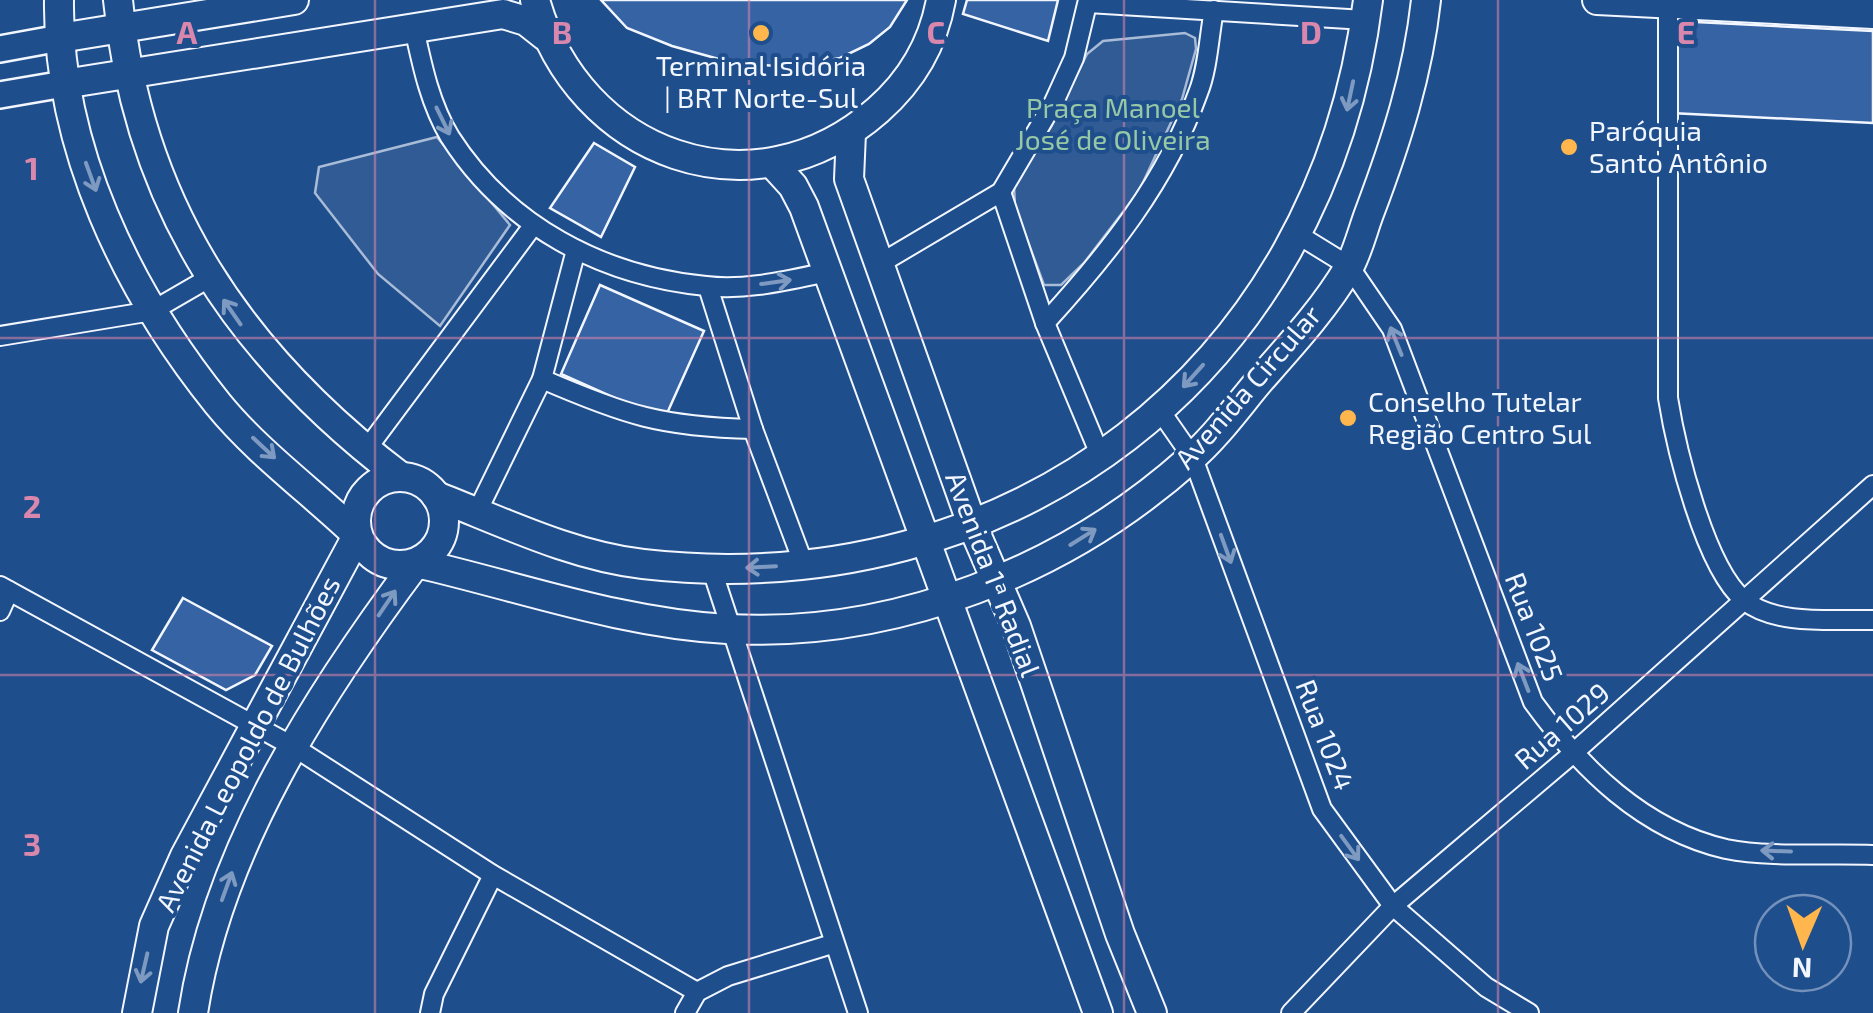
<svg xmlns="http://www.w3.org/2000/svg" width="1873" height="1013" font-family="'Exo 2',sans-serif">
  <rect width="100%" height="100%" fill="#1f4e8c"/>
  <g fill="#305b95" stroke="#a8bbd7" stroke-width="2.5">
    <path d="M1185 33 1195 38 1196 49 1182 99 1139 191 1084 263 1061 285H1044L1015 207 1014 185 1051 127 1087 54 1103 41Z"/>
    <path d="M437 137 510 225 440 326 378 274 315 193 319 167Z"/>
  </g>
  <g fill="#3563a3" stroke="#f2f6ff" stroke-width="2.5">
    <path d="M601 0H907L890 27 869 44 840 58 793 67 733 63 672 46 627 28Z"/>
    <path d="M967 0H1058L1048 41 963 14Z"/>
    <path d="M1676 21 1873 31V123L1671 113Z"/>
    <path d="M594 143 635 167 601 237 550 208Z"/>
    <path d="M600 285 704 331 664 420 561 374Z"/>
    <path d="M183 598 272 646 255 675 226 690 152 650Z"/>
  </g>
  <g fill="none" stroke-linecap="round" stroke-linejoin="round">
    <defs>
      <g id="minor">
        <path d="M1088 3 1365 20"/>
        <path d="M1668 4V398C1676 448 1705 568 1744 600 1775 626 1835 619 1873 620"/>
        <path d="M414 28C422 65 430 104 450 137 507 226 602 276 706 286 746 291 789 280 828 272"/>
        <path d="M1001 192 1045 323 1101 457"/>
        <path d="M1297 234 1349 266 1392 329 1533 702C1581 768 1643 830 1726 849 1772 858 1826 853 1873 855"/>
        <path d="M881 263 1001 192 1054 102 1074 58 1088 0"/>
        <path d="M708 287 753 429 804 565"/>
        <path d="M1045 323C1108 254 1166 182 1198 93 1208 68 1209 36 1214 10"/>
        <path d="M0 336 152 311 209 278"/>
        <path d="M542 379C625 415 662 427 753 429"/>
        <path d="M1161 412 1193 458 1322 809 1393 906 1486 987 1529 1013"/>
        <path d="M366 450 532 227"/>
        <path d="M477 512 542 379 576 250"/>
        <path d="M712 570 858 1013"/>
        <path d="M0 586 294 747 493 875 697 992"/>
        <path d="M0 611 9 591"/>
        <path d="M430 1013 434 994 493 875"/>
        <path d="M685 1013 697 992 728 976 832 944"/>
        <path d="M1291 1013 1393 906 1571 755 1873 485"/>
      </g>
      <g id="secondary">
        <path d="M0 49 60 38"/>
        <path d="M0 95 64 84"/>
      </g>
      <g id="primary">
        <path d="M59 0C57 147 127 291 218 404 257 452 312 492 357 535"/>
        <path d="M118 0C138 205 240 355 401 477"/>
        <path d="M535 0C578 155 753 220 878 110 911 81 933 44 941 0"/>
        <path d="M1597 0 1873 14"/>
        <path d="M60 38 294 0"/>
        <path d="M64 84 503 14 526 21 545 36"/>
        <path d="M851 133 849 179 973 527 1016 626 1120 934 1152 1013"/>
        <path d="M772 163 793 186 804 207 1098 1013"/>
        <circle cx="400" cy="521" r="44"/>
        <path d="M436 496C503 522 572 556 643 564 1012 606 1322 371 1368 0"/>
        <path d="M417 563C521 587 620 623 727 629 895 638 1065 571 1190 459 1216 437 1238 406 1260 380 1291 345 1325 308 1349 267 1358 251 1363 229 1370 211 1396 142 1418 74 1426 0"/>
        <path d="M137 1013 154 926 185 856 357 536"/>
        <path d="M193 1013C218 849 318 694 416 563"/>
      </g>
    </defs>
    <use href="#minor" stroke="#f2f6ff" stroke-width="22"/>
    <use href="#secondary" stroke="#f2f6ff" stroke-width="30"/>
    <use href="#primary" stroke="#f2f6ff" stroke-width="32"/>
    <use href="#minor" stroke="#1f4e8c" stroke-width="18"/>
    <use href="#secondary" stroke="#1f4e8c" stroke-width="25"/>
    <use href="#primary" stroke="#1f4e8c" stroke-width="28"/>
  </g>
  <defs><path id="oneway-shaft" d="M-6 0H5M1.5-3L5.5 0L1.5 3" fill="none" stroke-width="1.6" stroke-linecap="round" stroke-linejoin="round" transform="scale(2.5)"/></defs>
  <g stroke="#7e9ac0">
    <use href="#oneway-shaft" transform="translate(1350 96) rotate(102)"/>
    <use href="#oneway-shaft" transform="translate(443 121) rotate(64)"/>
    <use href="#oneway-shaft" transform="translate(91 177) rotate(70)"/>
    <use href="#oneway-shaft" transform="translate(776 282) rotate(-8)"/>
    <use href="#oneway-shaft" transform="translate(232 312) rotate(-125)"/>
    <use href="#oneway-shaft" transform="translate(1396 341) rotate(-112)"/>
    <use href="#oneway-shaft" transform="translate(1193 376) rotate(132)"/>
    <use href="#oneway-shaft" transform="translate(264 448) rotate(43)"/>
    <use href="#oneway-shaft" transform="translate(1083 537) rotate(-32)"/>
    <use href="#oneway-shaft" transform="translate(1226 549) rotate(70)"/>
    <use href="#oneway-shaft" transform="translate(761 567) rotate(177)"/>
    <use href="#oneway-shaft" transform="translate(387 603) rotate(-56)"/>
    <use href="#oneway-shaft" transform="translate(1523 677) rotate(-111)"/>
    <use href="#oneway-shaft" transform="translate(1350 848) rotate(54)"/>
    <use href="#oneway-shaft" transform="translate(1776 851) rotate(-178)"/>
    <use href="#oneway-shaft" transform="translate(227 886) rotate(-70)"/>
    <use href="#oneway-shaft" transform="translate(144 968) rotate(103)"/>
  </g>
  <path fill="none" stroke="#da87ad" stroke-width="2.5" stroke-opacity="0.55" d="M375 0V1013M749 0V1013M1124 0V1013M1498 0V1013M0 338H1873M0 675H1873"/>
  <g fill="#ffb74d" stroke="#1f4e8c" stroke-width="4">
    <circle cx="761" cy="33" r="10"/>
    <circle cx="1569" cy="147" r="10"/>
    <circle cx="1348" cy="418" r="10"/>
  </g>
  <g text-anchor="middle" stroke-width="8" stroke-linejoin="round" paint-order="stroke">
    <g font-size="28" fill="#f2f6ff" stroke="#1f4e8c" text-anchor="start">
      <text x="761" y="76" text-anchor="middle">Terminal Isidória<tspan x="761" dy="32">| BRT Norte-Sul</tspan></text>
      <text x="1589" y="141">Paróquia<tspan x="1589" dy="32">Santo Antônio</tspan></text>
      <text x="1368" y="412">Conselho Tutelar<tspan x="1368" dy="32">Região Centro Sul</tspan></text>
    </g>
    <g font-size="28" fill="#97c8a6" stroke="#1f4e8c">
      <text x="1113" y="118">Praça Manoel<tspan x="1113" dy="32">José de Oliveira</tspan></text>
    </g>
    <g font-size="28" fill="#f2f6ff" stroke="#1f4e8c">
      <text transform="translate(1248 387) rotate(-49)" y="10">Avenida Circular</text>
      <text transform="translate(993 574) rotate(69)" y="10">Avenida 1ª Radial</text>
      <text transform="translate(1534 627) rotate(69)" y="10">Rua 1025</text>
      <text transform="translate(1562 726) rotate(-41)" y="10">Rua 1029</text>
      <text transform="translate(1325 735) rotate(69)" y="10">Rua 1024</text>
      <text transform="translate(248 744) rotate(-63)" y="10">Avenida Leopoldo de Bulhões</text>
    </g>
  </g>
  <g font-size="32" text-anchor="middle" font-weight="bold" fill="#da87ad" stroke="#1f4e8c" stroke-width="8" stroke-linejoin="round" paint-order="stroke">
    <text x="187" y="44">A</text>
    <text x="562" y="44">B</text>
    <text x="936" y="44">C</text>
    <text x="1311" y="44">D</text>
    <text x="1686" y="44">E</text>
    <text x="32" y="180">1</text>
    <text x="32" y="518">2</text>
    <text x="32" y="856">3</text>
  </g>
  <g transform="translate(1803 943) rotate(182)"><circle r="48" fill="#1f4e8c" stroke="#7391ba" stroke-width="2.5"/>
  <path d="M0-8L18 38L0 25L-18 38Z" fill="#ffb74d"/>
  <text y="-15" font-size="28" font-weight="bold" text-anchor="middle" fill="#f2f6ff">N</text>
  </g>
</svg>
